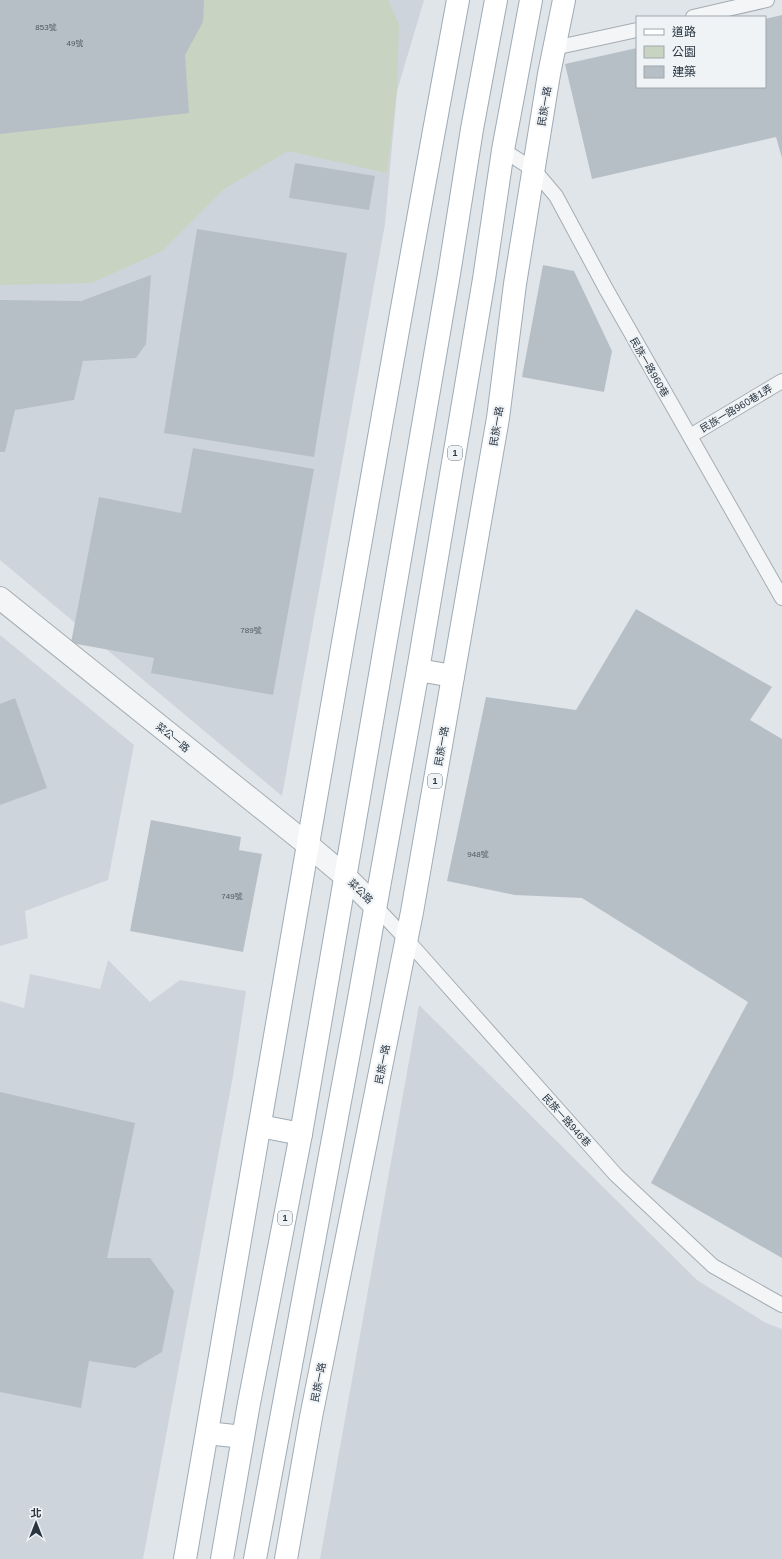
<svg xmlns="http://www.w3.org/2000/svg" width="782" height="1559" font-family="Arial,'Noto Sans TC',sans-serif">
  <rect width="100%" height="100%" fill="#e0e5e9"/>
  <g fill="#ced4db">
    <path d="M0 0H424L397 91 385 224 282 796 0 560Z"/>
    <path d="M0 635 134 745 108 880 25 911 28 938 0 946Z"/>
    <path d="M108 960 150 1002 180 980 246 991 233 1076 143 1559H0V1001L24 1008 30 974 100 989Z"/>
    <path d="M419 1005 697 1280 766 1323 782 1329V1559H320Z"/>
  </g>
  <path fill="#c8d3c1" d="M0 0H388L399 24 397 91 387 173 288 151 224 189 162 251 92 283 0 285Z"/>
  <g fill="#b7bfc6">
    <path d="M0 0H204L203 22 185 55 189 113 0 134Z"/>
    <path d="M782 15V158L776 137 592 179 565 64 637 48V87H765V19Z"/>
    <path d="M295 163 375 176 369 210 289 198Z"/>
    <path d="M197 229 347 253 314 457 164 433Z"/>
    <path d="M543 265 574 271 612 351 604 392 522 377Z"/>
    <path d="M151 275 146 344 136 358 83 361 74 400 15 410 5 452H0V300L81 301Z"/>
    <path d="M193 448 314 469 273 695 151 673 154 658 71 643 99 497 181 513Z"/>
    <path d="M636 609 772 687 750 720 782 739V1258L651 1183 748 1002 582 898 515 895 447 881 486 697 576 710Z"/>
    <path d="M15 698 47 788 0 805V704Z"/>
    <path d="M151 820 241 837 239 850 262 854 243 952 130 931Z"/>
    <path d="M0 1092 135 1123 107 1258H150L174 1291 162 1352 135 1368 89 1361 81 1408 0 1392Z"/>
  </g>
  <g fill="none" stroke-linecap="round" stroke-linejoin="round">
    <defs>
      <g id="lane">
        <path d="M693 17 767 0"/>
        <path d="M554 48 637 30"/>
        <path d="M503 150 534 170 556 196 606 289 782 598"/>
        <path d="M690 436 782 381"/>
        <path d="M375 906 407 940 616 1175 713 1266 782 1305"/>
      </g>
      <path id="street" d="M0 598 308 845 346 877 375 906"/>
      <g id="primary">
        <path d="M418 670 453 676"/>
        <path d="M260 1126 301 1134"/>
        <path d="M207 1433 243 1437"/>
        <path d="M185 1559C275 1039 362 519 458 0"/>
        <path d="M222 1559 249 1403 301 1134 449 274 472 129 496 0"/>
        <path d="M255 1559 358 1004 418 670 484 279 503 150 531 0"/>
        <path d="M286 1559 311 1417 412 912 498 418 515 284 549 74 564 0"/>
      </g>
    </defs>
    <use href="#lane" stroke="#a5adb3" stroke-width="16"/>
    <use href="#street" stroke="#a5adb3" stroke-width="24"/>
    <use href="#primary" stroke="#9fabb5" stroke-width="24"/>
    <use href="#lane" stroke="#f3f5f7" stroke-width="14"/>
    <use href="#street" stroke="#f3f5f7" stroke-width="22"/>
    <use href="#primary" stroke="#fff" stroke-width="22"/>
  </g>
  <g text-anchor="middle" stroke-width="4" stroke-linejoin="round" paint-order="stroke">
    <g font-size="8" fill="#4c5862">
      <text x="46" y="30">853號</text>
      <text x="75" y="46">49號</text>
      <text x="251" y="633">789號</text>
      <text x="478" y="857">948號</text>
      <text x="232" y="899">749號</text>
    </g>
    <g fill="#eff3f6" stroke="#646e77" stroke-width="1">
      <rect x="448" y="446" width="14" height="14" rx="3"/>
      <rect x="428" y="774" width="14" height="14" rx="3"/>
      <rect x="278" y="1211" width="14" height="14" rx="3"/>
    </g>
    <g font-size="9" font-weight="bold" fill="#293540">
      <text x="455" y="456">1</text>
      <text x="435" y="784">1</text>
      <text x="285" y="1221">1</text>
    </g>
    <g font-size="10" fill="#293540" stroke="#eff3f6">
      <text transform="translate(544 106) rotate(-81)" y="4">民族一路</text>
      <text transform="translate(650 367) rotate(60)" y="4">民族一路960巷</text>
      <text transform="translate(736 408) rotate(-31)" y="4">民族一路960巷1弄</text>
      <text transform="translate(496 426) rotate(-81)" y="4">民族一路</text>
      <text transform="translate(173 737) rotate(39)" y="4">菜公一路</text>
      <text transform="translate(441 746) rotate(-80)" y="4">民族一路</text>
      <text transform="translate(361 891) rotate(45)" y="4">菜公路</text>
      <text transform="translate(382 1064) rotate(-79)" y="4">民族一路</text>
      <text transform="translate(567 1120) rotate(48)" y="4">民族一路946巷</text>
      <text transform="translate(318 1382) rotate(-79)" y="4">民族一路</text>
    </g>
  </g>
  <rect x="636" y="16" width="130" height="72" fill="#eff3f6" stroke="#a0a7ad"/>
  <rect x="644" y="29" width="20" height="6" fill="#ffffff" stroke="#a0a7ad"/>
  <text x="672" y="36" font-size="12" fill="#293540">道路</text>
  <rect x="644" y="46" width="20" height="12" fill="#c8d3c1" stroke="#a0a7ad"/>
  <text x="672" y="56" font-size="12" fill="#293540">公園</text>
  <rect x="644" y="66" width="20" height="12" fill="#b7bfc6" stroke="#a0a7ad"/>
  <text x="672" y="76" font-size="12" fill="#293540">建築</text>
  <g transform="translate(36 1523)" stroke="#eff3f6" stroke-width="3" paint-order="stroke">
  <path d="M0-3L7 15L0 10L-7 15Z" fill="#293540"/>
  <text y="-6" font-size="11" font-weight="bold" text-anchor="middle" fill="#293540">北</text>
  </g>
</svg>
